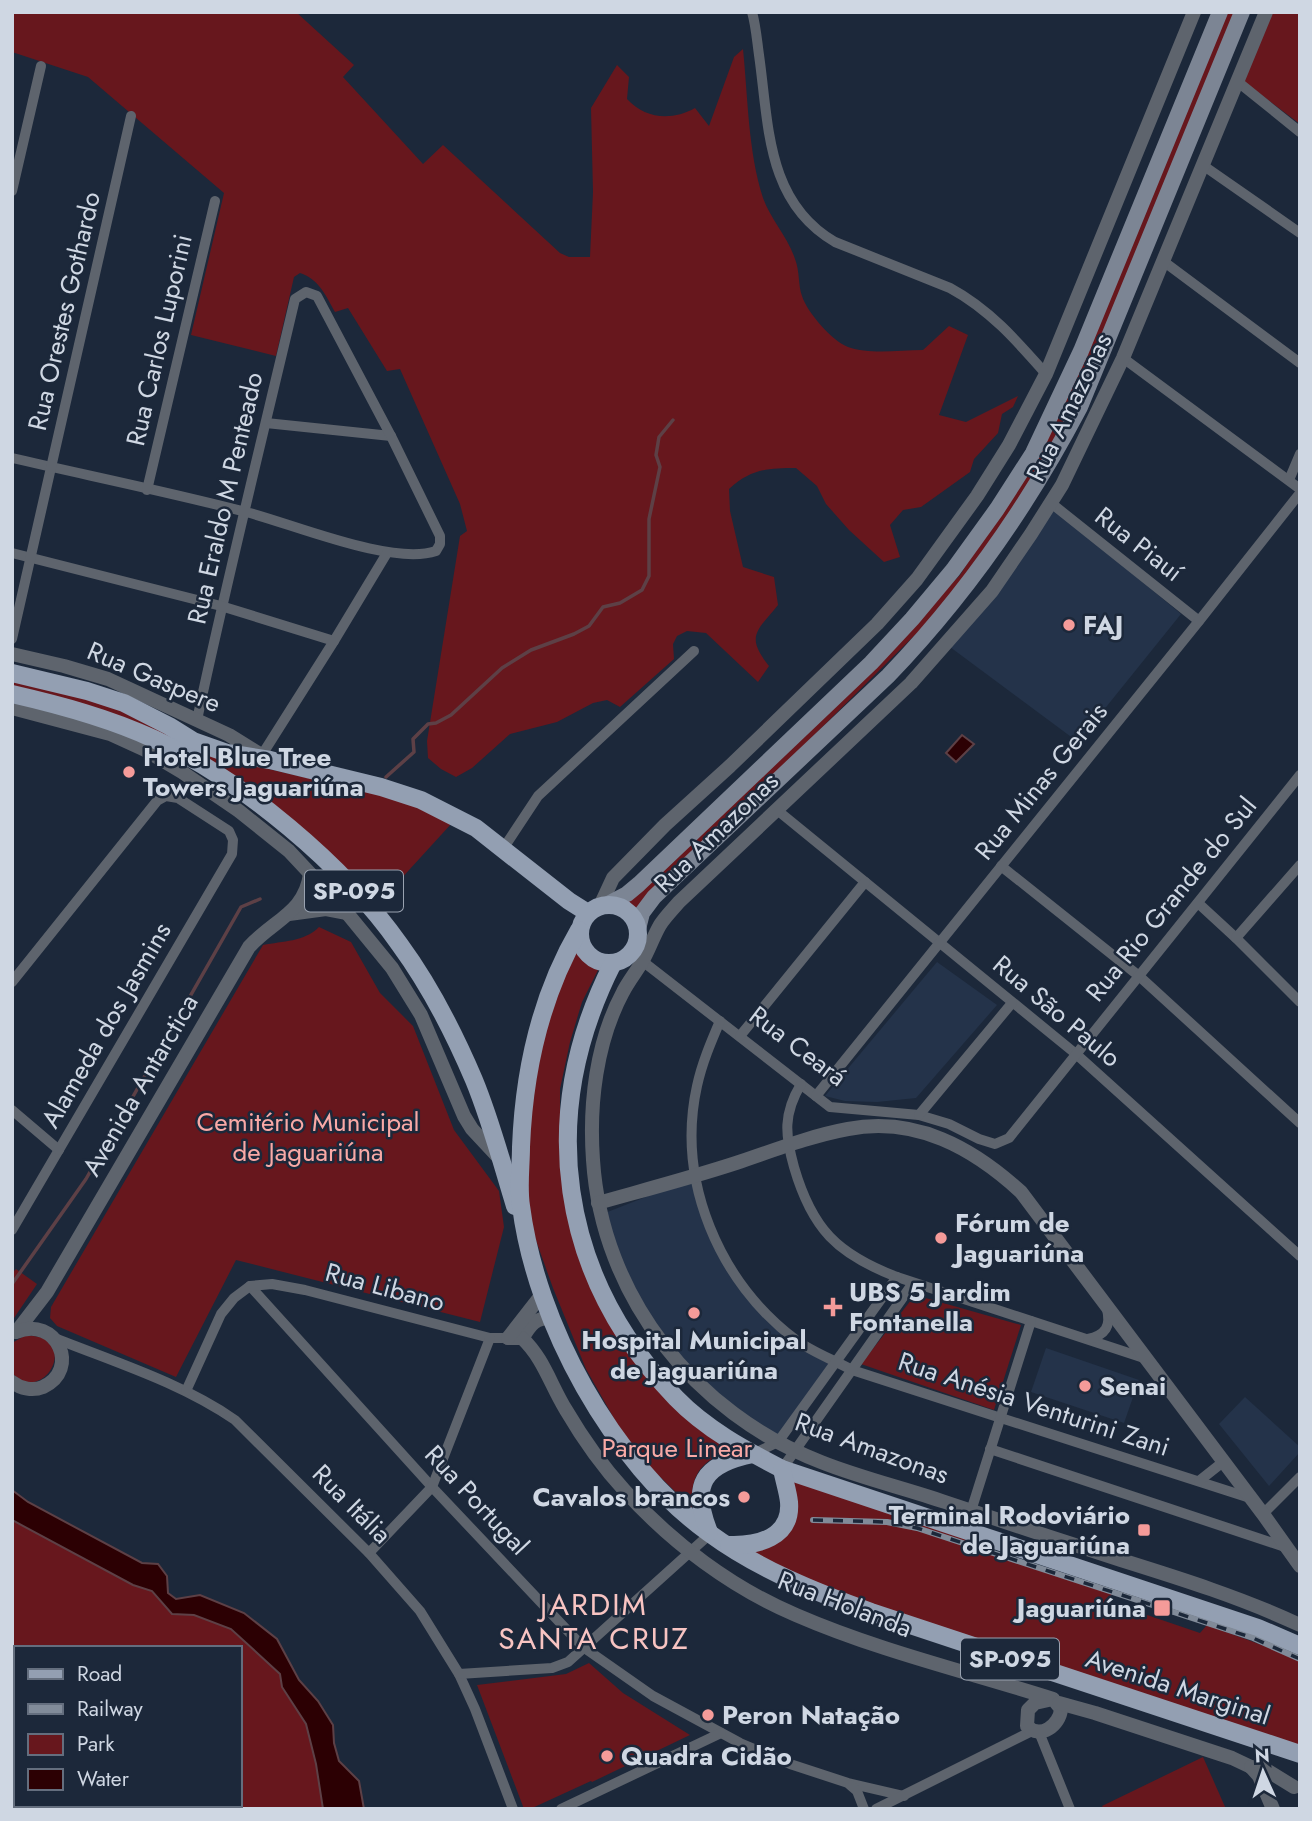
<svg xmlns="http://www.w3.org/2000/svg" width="1312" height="1821" font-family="Jost,sans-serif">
  <rect width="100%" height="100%" fill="#1c283a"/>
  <g fill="#24334a">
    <path d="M1051 506 1181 614 1078 742 950 647Z"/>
    <path d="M937 962 997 1005 916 1098 877 1102 845 1101 825 1096Z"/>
    <path d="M694 1178 703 1219 759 1310 833 1362 777 1440 687 1373 627 1284 605 1213Z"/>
    <path d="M1046 1348 1139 1380 1124 1423 1031 1392Z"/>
    <path d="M1245 1397 1300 1447V1452L1269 1486 1219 1424Z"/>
  </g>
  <g fill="#67171d">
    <path d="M12 12H296L354 65 343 77 423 164 443 145 560 253 569 257H590L593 192 591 108 617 65 629 77 627 99C645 119 672 121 695 108L709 126 734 57 743 49C748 98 748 151 763 198 771 220 788 237 795 259 800 272 798 285 802 296 807 312 832 341 848 347 871 355 899 350 923 350L949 326 968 335 939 415 966 422 1018 396 1013 407 1002 414 998 433 974 459 970 472 921 507 903 510 890 525 900 557 884 562 849 530 826 504 817 486 796 468C767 468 751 469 729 489L730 511 743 567 774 577 778 605C757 631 745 636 769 666L758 682 706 633 687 631 677 636 673 644 674 659 620 707 607 700 593 703 557 722 510 734 472 768 456 777 441 769 428 758 427 741 460 536 467 531 460 504 400 369 387 371 348 308 335 312C326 296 319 279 300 273L294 277 276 356 191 335 224 193 88 77 12 52Z"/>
    <path d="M1223 12H1234L1114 317 1043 462 964 583 922 628 635 913 618 902 807 730 960 575 1031 462Z"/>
    <path d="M1272 12H1300V124L1244 82Z"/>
    <path d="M12 679 99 701 251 765 396 798 452 823 378 904 247 787 12 688Z"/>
    <path d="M319 927 351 942 380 993 413 1026 454 1130 499 1191 504 1227 480 1322 236 1260 176 1377 57 1326 50 1318 51 1307 263 945C283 941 304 942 319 927Z"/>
    <path d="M574 947 583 961 599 968 582 1002 570 1042 560 1089V1148L566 1204 595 1295 617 1337 649 1377 733 1450C701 1460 690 1474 692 1508L647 1464 620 1429 586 1369 553 1288 528 1218 527 1130 547 1010Z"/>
    <path d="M16 1269 37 1284 12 1321V1273Z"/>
    <path d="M915 1295 1021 1325 994 1410 861 1364Z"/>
    <path d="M26 1335C31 1336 38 1336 43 1338 73 1352 40 1403 12 1373V1343Z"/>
    <path d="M784 1475 948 1532 1014 1561 1112 1593 1109 1602 1200 1633 1207 1625 1289 1655 1300 1661V1749L873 1608 736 1547 780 1533Z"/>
    <path d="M12 1520 133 1585 152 1591 172 1614 194 1615 231 1629 280 1674 282 1687 306 1724 316 1764 323 1809H57L54 1805H240V1648H16V1763L12 1760Z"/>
    <path d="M589 1663 623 1693 690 1735 592 1782 591 1781 530 1809H524L477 1685 566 1674Z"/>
    <path d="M1203 1757 1226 1809H1104L1102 1806Z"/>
  </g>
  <g fill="#2c0003" stroke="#5d4046" stroke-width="2">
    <path d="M962 735 974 744 956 762 946 753Z"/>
    <path d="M12 1490 28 1502 142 1563 158 1564 167 1576 168 1593 176 1599 200 1595 244 1613 277 1639 299 1680 318 1701 333 1725 334 1743 339 1761 359 1781 364 1809H323L316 1764 306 1724 282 1687 280 1674 231 1629 194 1615 172 1614 152 1591 133 1585 12 1520Z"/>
  </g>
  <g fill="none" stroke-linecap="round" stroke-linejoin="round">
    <g stroke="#5d4046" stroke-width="3.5">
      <path d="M386 777 414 752 413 739 428 724 436 723 451 715 502 668 531 650 574 634 589 626 603 607 620 603 642 590 649 576V519L660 467 656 455 659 437 673 420"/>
      <path d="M12 1284 86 1179 241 907 260 899"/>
    </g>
    <g stroke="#5e646d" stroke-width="10">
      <path d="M752 12C756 26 757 41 759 55 769 125 766 202 835 242L950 288C989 309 1017 341 1046 374"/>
      <path d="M1238 82 1300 132"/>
      <path d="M1204 166 1300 233"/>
      <path d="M12 191 41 66"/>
      <path d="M1163 261 1300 363"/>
      <path d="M1123 358 1300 489"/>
      <path d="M266 423 391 436"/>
      <path d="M12 458C90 476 169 492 246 512 293 524 392 566 436 551L440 544V536L391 436 317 296 306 292 295 299C262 439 227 579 197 720"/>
      <path d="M1289 480 1300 454"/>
      <path d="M147 490 215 201"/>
      <path d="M1051 503 1199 621"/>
      <path d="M12 553 221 606 334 641"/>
      <path d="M12 639 131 116"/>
      <path d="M260 758 334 641 387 553"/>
      <path d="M777 810 1076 1054 1300 1256"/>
      <path d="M503 849 538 796 694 651"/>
      <path d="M1001 866 1139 976 1300 1123"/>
      <path d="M1198 903 1236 938 1300 1002"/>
      <path d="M1236 938 1300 865"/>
      <path d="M632 953 830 1107 919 1115 949 1124 979 1139 995 1144 1009 1138 1300 775"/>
      <path d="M12 982 157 801 166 796 178 798 229 831 233 840 232 854 12 1230"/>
      <path d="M720 1021C711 1042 702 1063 697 1086 676 1181 719 1282 796 1340 812 1352 834 1360 852 1370L1250 1498"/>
      <path d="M740 1036 865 882"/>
      <path d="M801 1084C783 1114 785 1135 794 1167 812 1229 837 1254 897 1277L1147 1359"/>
      <path d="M816 1096 1199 621 1300 493"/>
      <path d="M12 1110 59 1150"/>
      <path d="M919 1115 1012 1003"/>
      <path d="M250 1286 432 1487 583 1647 653 1696 740 1743 790 1764 848 1783 904 1796"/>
      <path d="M52 1337C114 1362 180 1382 235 1420L369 1553 420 1611 459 1674 475 1709 513 1809"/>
      <path d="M1088 1339C1106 1335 1111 1326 1107 1309"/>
      <path d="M186 1391 221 1314 234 1298 250 1286 272 1284 305 1290 490 1338H508"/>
      <path d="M990 1449 1285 1547"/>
      <path d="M753 1454 778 1442 897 1277"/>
      <path d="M782 1469 913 1283"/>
      <path d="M1199 1481 1223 1462"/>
      <path d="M971 1511 1031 1321"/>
      <path d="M1263 1514 1300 1477"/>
      <path d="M369 1553 432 1487 490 1338"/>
      <path d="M459 1674 552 1668 568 1662 710 1534"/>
      <path d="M1039 1732 1070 1809"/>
      <path d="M850 1785 857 1791 864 1809"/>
      <path d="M561 1809 721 1733"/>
      <path d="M876 1809 1032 1731"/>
    </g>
    <g stroke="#5e646d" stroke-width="14">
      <path d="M1266 12 1123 358 1062 485 1031 534 992 591 911 683 679 902C673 909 665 917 660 925 653 937 649 950 642 962 636 972 628 982 623 992 596 1042 589 1105 593 1160 602 1297 695 1413 821 1462 861 1478 904 1488 945 1502 1004 1522 1062 1541 1121 1560 1182 1579 1242 1598 1300 1625"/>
      <path d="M12 654 64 666 108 679 229 735 266 758"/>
      <path d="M12 708 110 734 145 750 182 772 239 811 289 851 347 913 392 968 421 1015 464 1116 472 1129 499 1158"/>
      <path d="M600 906 613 878 665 825 730 766 877 624 917 579 977 496 1009 445 1046 374 1194 12"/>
      <path d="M289 914 326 909 347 913"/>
      <path d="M598 1203C644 1190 690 1178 736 1163 772 1151 810 1136 848 1129 916 1116 973 1148 1021 1192L1263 1514 1300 1566"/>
      <path d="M17 1331 47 1292 249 947C273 920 305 913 310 874"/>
      <path d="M523 1337C531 1324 535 1318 551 1318"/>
      <path d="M508 1338H522C544 1359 550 1384 566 1410 583 1439 602 1466 625 1491 672 1543 732 1588 796 1615 879 1651 968 1672 1053 1699L1061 1709C1060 1725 1040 1740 1027 1726L1028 1710 1035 1703 1053 1699"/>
      <path d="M508 1338 543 1293"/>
      <path d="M12 1382C21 1389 33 1391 43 1387 81 1370 57 1315 16 1332"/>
      <path d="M1059 1703 1095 1713 1232 1758 1251 1767 1263 1768 1294 1787"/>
      <path d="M1251 1767 1259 1776 1273 1809"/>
    </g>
    <g stroke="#7c8594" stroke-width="16">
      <path d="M606 905 627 894 639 884 871 663 912 619 953 570 997 509 1033 453 1081 351 1220 12"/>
      <path d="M638 929 642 913 654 897 888 676C966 595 1028 506 1080 407L1242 12"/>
    </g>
    <g stroke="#939fb2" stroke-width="18">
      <path d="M12 673 87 691 124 703 169 726 193 741 227 753 270 760 381 787 421 800 476 828 569 901 588 913"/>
      <path d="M12 694C60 705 109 718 154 739 242 780 344 865 400 945 430 986 454 1033 474 1080 491 1121 502 1164 515 1206"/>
      <circle cx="609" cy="934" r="29"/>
      <path d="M579 930C540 997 524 1070 521 1147 521 1166 518 1187 521 1206 536 1323 612 1463 709 1533 758 1569 815 1592 871 1612L1300 1754"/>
      <path d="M613 963C536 1115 558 1275 676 1398 706 1429 745 1450 782 1469L1258 1628 1300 1646"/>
      <path d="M709 1532C690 1485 703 1464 753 1454"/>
      <path d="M729 1545C757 1546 792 1538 789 1502 788 1492 784 1480 782 1469"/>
    </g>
    <defs>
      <path id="rail" d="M813 1520 887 1522 917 1528 1253 1638 1300 1659"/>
    </defs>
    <use href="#rail" stroke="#818b99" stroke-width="6"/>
    <use href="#rail" stroke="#1c283a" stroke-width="3.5" stroke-dasharray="10" stroke-linecap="butt"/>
  </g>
  <g fill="#f59b99" stroke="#1c283a" stroke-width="2.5">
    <circle cx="1069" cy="625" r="7"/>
    <circle cx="129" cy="772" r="7"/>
    <circle cx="941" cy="1238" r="7"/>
    <path d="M829.5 1296.5h7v7h7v7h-7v7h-7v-7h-7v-7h7z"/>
    <circle cx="694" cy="1313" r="7"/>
    <circle cx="1085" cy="1386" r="7"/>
    <circle cx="744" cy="1497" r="7"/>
    <rect x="1137" y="1523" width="14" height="14" rx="3.5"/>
    <rect x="1153" y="1599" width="18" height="18" rx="3.5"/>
    <circle cx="708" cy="1715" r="7"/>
    <circle cx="607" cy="1756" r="7"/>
  </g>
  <g text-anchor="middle" stroke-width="5" stroke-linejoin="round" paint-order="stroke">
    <g fill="#1c283a" stroke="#99a2b0" stroke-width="2">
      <rect x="305" y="870.5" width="98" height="41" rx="5"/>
      <rect x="961" y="1638.5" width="98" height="41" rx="5"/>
    </g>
    <g font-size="24" font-weight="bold" fill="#cfd7e3">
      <text x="354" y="899">SP-095</text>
      <text x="1010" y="1667">SP-095</text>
    </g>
    <g font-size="26" fill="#cfd7e3" stroke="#1c283a">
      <text transform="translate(64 311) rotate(-77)" y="9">Rua Orestes Gothardo</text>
      <text transform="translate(159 340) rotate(-77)" y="9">Rua Carlos Luporini</text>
      <text transform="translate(1069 407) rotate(-64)" y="9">Rua Amazonas</text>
      <text transform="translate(225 498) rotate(-77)" y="9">Rua Eraldo M Penteado</text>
      <text transform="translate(1139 544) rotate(38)" y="9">Rua Piauí</text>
      <text transform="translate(154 677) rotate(23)" y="9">Rua Gaspere</text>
      <text transform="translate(1041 781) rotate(-51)" y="9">Rua Minas Gerais</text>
      <text transform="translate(716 832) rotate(-44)" y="9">Rua Amazonas</text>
      <text transform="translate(1171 899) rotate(-51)" y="9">Rua Rio Grande do Sul</text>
      <text transform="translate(1057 1011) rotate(40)" y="9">Rua São Paulo</text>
      <text transform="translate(106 1025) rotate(-60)" y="9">Alameda dos Jasmins</text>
      <text transform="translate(798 1046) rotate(37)" y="9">Rua Ceará</text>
      <text transform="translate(140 1085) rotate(-60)" y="9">Avenida Antarctica</text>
      <text transform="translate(385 1287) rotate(15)" y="9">Rua Libano</text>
      <text transform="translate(1034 1404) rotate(18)" y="9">Rua Anésia Venturini Zani</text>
      <text transform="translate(872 1448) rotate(20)" y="9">Rua Amazonas</text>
      <text transform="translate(477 1500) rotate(47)" y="9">Rua Portugal</text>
      <text transform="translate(352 1504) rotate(45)" y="9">Rua Itália</text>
      <text transform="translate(845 1604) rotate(21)" y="9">Rua Holanda</text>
      <text transform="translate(1178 1687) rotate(18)" y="9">Avenida Marginal</text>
    </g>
    <g font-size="26" font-weight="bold" fill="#cfd7e3" stroke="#1c283a" text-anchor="start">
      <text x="1083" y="634">FAJ</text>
      <text x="143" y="766">Hotel Blue Tree<tspan x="143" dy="30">Towers Jaguariúna</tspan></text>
      <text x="955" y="1232">Fórum de<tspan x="955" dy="30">Jaguariúna</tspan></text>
      <text x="849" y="1301">UBS 5 Jardim<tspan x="849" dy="30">Fontanella</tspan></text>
      <text x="694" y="1349" text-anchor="middle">Hospital Municipal<tspan x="694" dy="30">de Jaguariúna</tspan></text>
      <text x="1099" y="1395">Senai</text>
      <text x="730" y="1506" text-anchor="end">Cavalos brancos</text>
      <text x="1130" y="1524" text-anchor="end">Terminal Rodoviário<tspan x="1130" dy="30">de Jaguariúna</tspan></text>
      <text x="1146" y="1617" text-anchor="end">Jaguariúna</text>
      <text x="722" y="1724">Peron Natação</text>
      <text x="621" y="1765">Quadra Cidão</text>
    </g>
    <g font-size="26" fill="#f9a9a6" stroke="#1c283a">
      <text x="308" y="1131">Cemitério Municipal<tspan x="308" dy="30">de Jaguariúna</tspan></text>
      <text x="677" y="1457">Parque Linear</text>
    </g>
    <g font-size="30" letter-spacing="2" fill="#f8c4c2" stroke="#1c283a">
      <text x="594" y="1615">JARDIM<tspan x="594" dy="34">SANTA CRUZ</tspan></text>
    </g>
  </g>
  <rect width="1312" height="1821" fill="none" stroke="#cfd7e3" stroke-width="28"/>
  <rect x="14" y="1646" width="228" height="161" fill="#1c283a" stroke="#646e7e" stroke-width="2"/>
  <rect x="28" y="1669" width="35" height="10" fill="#939fb2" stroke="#646e7e" stroke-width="2"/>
  <text x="77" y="1681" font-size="21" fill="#cfd7e3">Road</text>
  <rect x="28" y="1704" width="35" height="10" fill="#818b99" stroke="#646e7e" stroke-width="2"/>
  <text x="77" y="1716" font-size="21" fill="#cfd7e3">Railway</text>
  <rect x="28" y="1734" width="35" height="21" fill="#67171d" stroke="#646e7e" stroke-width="2"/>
  <text x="77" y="1751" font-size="21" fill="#cfd7e3">Park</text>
  <rect x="28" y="1769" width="35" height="21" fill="#2c0003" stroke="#646e7e" stroke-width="2"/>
  <text x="77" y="1786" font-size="21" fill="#cfd7e3">Water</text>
  <g transform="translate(1263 1772) rotate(357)" stroke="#1c283a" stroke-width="5" paint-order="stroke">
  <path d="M0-5L12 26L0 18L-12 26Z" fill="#cfd7e3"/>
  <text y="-10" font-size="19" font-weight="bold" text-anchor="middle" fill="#cfd7e3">N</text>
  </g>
</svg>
